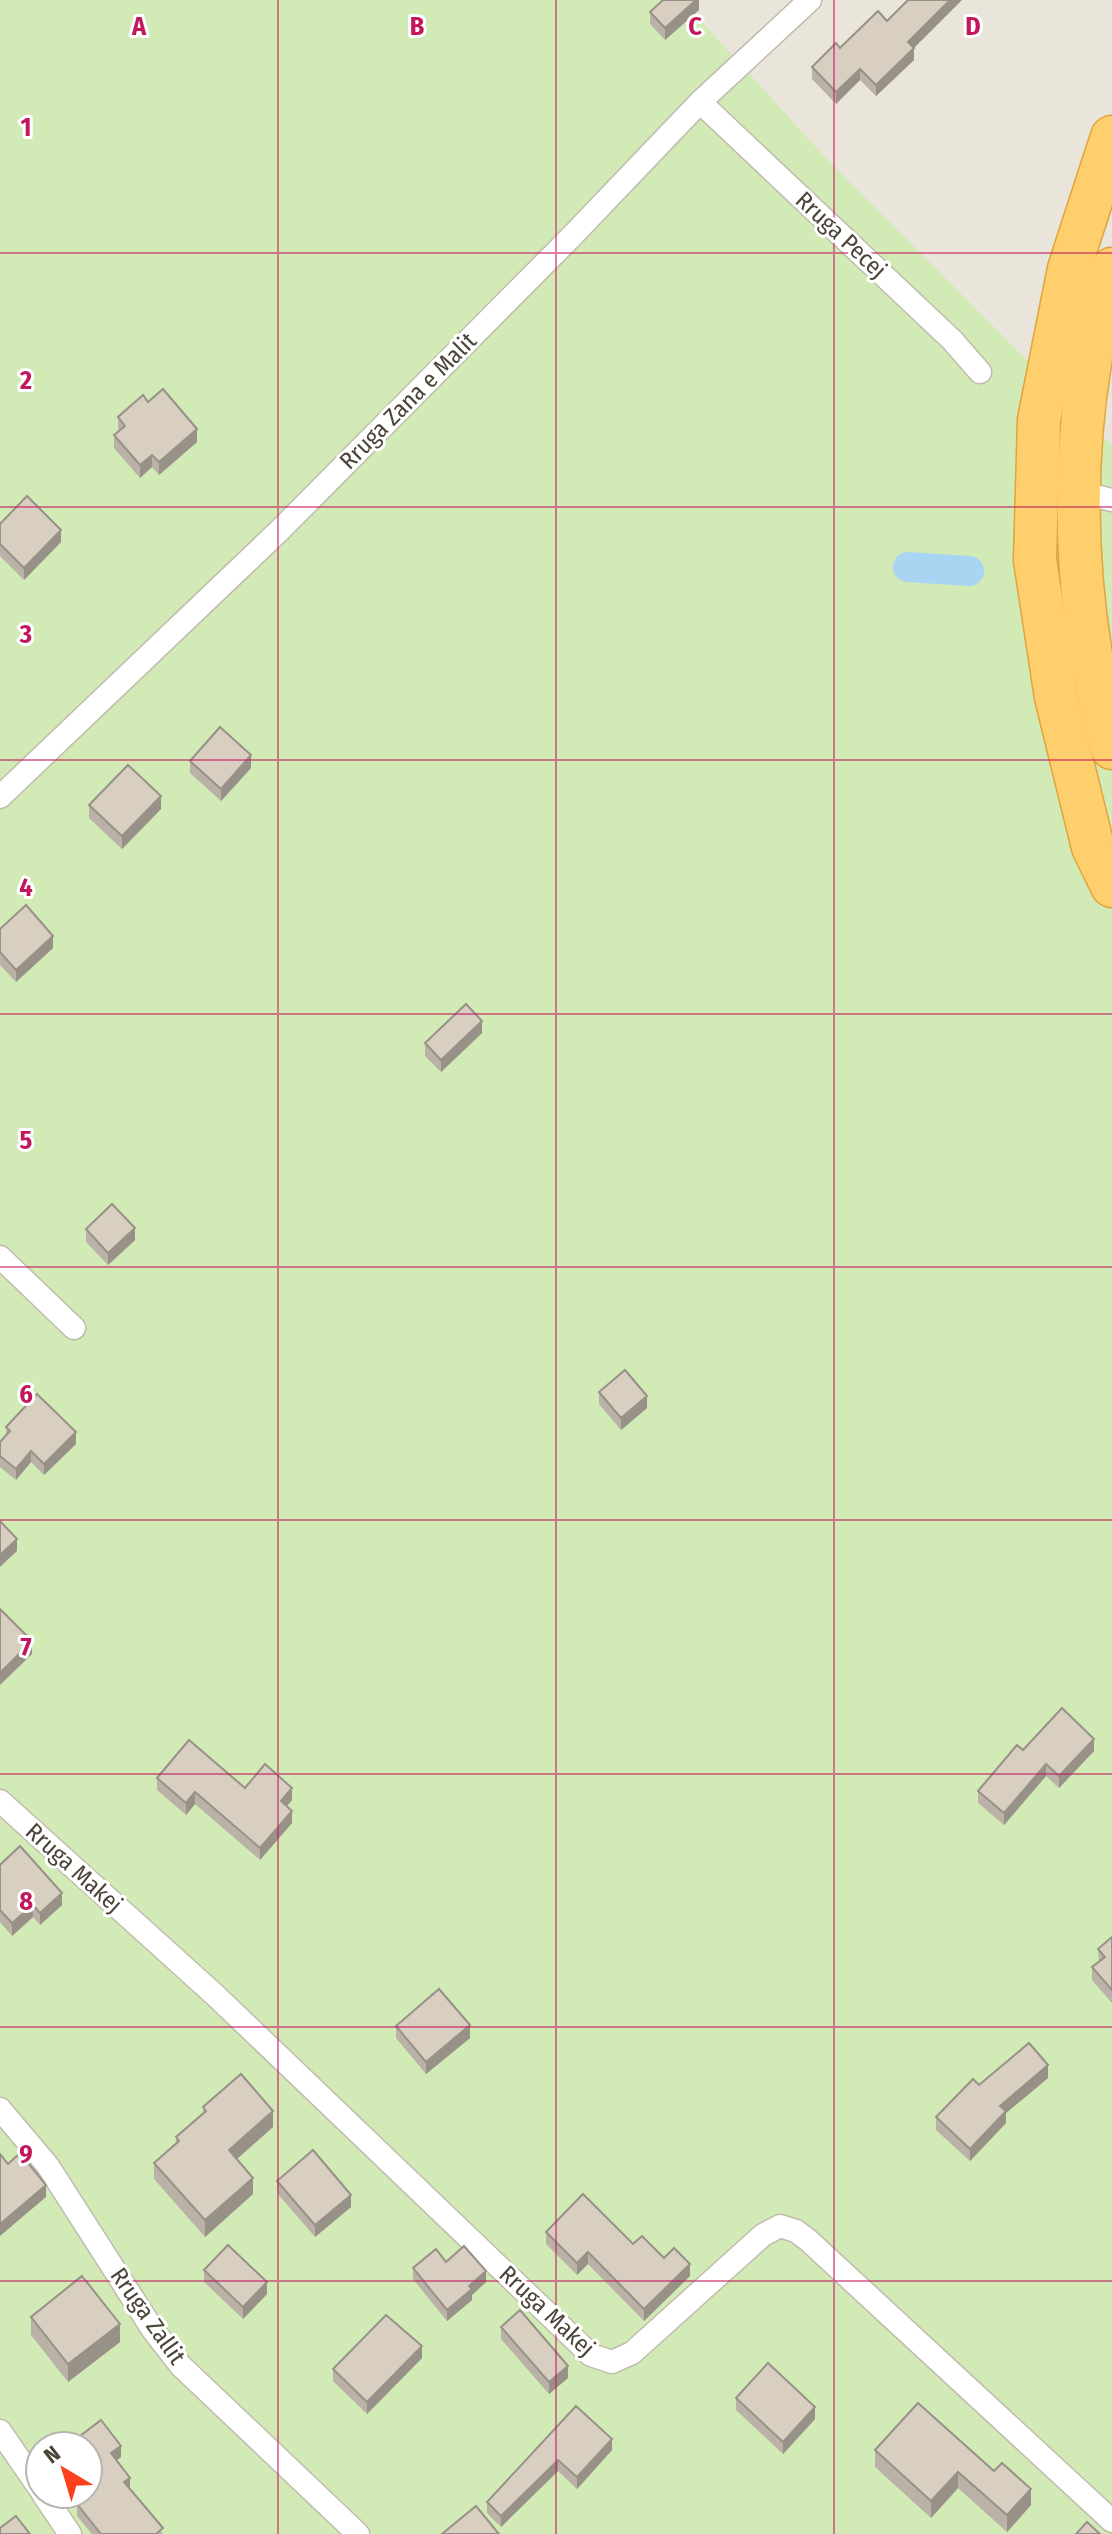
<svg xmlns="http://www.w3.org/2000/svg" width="1112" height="2534" font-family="'Fira Sans Condensed',sans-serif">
  <rect width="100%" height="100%" fill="#f6f3ec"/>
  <path fill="#eae5da" d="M538 0H1112V626Z"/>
  <path fill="#d2eab5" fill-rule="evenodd" d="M0 0H682L825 157 1112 446V2534H0ZM40 2446H88V2494H40Z"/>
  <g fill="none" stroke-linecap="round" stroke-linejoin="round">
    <path stroke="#a9d4f2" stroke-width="30" d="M908 567 969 571"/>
    <defs>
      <g id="street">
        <path d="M700 102 952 340 980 372"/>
        <path d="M1079 492 1112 500"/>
        <path d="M0 797 280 530 573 235 700 102 810 0"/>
        <path d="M0 1257 74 1328"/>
        <path d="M0 1801 215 1995 591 2355 612 2362 632 2353 763 2235 780 2226 796 2231 808 2240 1112 2521"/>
        <path d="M0 2109 48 2166 153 2330 181 2366 358 2534"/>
        <path d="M0 2431 40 2489"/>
        <path d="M43 2494 70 2534"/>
      </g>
      <g id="highway">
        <path d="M1112 137 1069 269 1039 420 1035 560 1056 697 1093 847 1112 886"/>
        <path d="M1112 269C1066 420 1069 597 1112 748"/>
      </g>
    </defs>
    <use href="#street" stroke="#c2bbae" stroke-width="25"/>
    <use href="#highway" stroke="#e0a43c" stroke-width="45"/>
    <use href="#street" stroke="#fff" stroke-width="22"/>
    <use href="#highway" stroke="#ffcf6e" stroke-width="42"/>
  </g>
  <g fill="#bab2a6">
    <path d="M699 0V10L665 40 650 24V12Z"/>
    <path d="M840 48H914V60L876 96 860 80 836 104 812 79V67Z"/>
    <path d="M148 402 197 442 159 475 152 467 140 478 114 448V435L119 431 118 429V417Z"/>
    <path d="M0 524 61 542 24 580 0 556Z"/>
    <path d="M190 761 251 768 221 801 190 773Z"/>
    <path d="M89 805 161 809 122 849 89 818Z"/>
    <path d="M0 929 53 948 16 982 0 965Z"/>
    <path d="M482 1033 441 1072 425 1056V1043Z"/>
    <path d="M86 1229 135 1240 108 1265 86 1242Z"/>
    <path d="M599 1392 647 1408 621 1430 599 1404Z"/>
    <path d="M6 1427 76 1444 44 1475 31 1462 16 1480 0 1467V1442L6 1436Z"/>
    <path d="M1023 1750 1094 1751 1059 1788 1046 1776 1004 1825 978 1803V1791Z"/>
    <path d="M157 1778 245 1788 292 1800 287 1806 292 1823 260 1860 195 1804 186 1815 157 1790Z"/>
    <path d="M0 1865 62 1905 40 1925 33 1917 12 1936 0 1922Z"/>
    <path d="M1112 1937V2003L1092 1980V1967L1099 1962 1098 1949Z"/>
    <path d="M396 2026 470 2038 426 2074 396 2038Z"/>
    <path d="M1048 2078 1006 2113V2123L970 2161 936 2130V2117L979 2085Z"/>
    <path d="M203 2107 273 2127 237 2159 253 2194 205 2237 154 2179V2163L176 2144V2137L203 2114Z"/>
    <path d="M277 2181 351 2207 315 2237 277 2193Z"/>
    <path d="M546 2232 633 2244 664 2258 690 2276 644 2321 588 2264 577 2275 546 2244Z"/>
    <path d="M446 2262 486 2282 472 2295V2300L447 2321 413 2279V2268Z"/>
    <path d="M204 2270 267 2294 243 2319 204 2282Z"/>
    <path d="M31 2317 120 2342 68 2382 31 2335Z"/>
    <path d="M501 2327 568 2378 549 2394 501 2339Z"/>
    <path d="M422 2358 367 2414 333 2381V2369Z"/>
    <path d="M736 2398 815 2419 783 2454 736 2410Z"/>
    <path d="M576 2406 612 2450 577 2489 558 2471 501 2527 487 2513V2502Z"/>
    <path d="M88 2446 121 2457 116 2460 130 2489 163 2534H92L77 2516V2504L88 2495Z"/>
    <path d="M875 2450 994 2471 1031 2505 1007 2532 958 2488 931 2518 875 2467Z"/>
  </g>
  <g fill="#979187">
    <path d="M696 0H699V10L665 40V28Z"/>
    <path d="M950 0H962L914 48V60L876 96V85L908 42Z"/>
    <path d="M860 69V80L836 104V92Z"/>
    <path d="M197 429V442L159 475V462Z"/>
    <path d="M152 455V467L140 478V465Z"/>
    <path d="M61 530V542L24 580V568Z"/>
    <path d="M251 755V768L221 801V789Z"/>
    <path d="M161 796V809L122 849V836Z"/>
    <path d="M53 936V948L16 982V970Z"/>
    <path d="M482 1021V1033L441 1072V1060Z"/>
    <path d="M135 1228V1240L108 1265V1253Z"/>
    <path d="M647 1396V1408L621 1430V1418Z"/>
    <path d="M76 1432V1444L44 1475V1464Z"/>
    <path d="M31 1451V1462L16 1480V1469Z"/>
    <path d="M17 1539V1551L0 1567V1555Z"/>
    <path d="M32 1641V1654L0 1685V1673Z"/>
    <path d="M1094 1739V1751L1059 1788V1776Z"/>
    <path d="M1046 1764V1776L1004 1825V1813Z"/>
    <path d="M292 1788V1800L281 1813V1801Z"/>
    <path d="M195 1792V1804L186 1815V1803Z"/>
    <path d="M292 1811V1823L260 1860V1848Z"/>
    <path d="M62 1893V1905L40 1925V1913Z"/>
    <path d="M33 1905V1917L12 1936V1923Z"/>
    <path d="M470 2025V2038L426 2074V2062Z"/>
    <path d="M1048 2065V2078L1006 2113V2123L970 2161V2149L1000 2106Z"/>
    <path d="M273 2111V2127L229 2166V2150Z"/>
    <path d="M253 2178V2194L205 2237V2220Z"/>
    <path d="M46 2185V2197L0 2236V2224Z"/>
    <path d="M351 2195V2207L315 2237V2225Z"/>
    <path d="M588 2252V2264L577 2275V2263Z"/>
    <path d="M690 2264V2276L644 2321V2309Z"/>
    <path d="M486 2271V2282L472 2295V2300L447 2321V2310L469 2286Z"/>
    <path d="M267 2282V2294L243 2319V2307Z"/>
    <path d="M120 2324V2342L68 2382V2364Z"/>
    <path d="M422 2346V2358L367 2414V2402Z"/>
    <path d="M568 2366V2378L549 2394V2382Z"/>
    <path d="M815 2407V2419L783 2454V2442Z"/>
    <path d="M612 2439V2450L577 2489V2477Z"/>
    <path d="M121 2446V2457L111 2465V2453Z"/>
    <path d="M558 2460V2471L501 2527V2516Z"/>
    <path d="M958 2472V2488L931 2518V2501Z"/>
    <path d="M130 2478V2489L124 2482Z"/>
    <path d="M1031 2489V2505L1007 2532V2515Z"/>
  </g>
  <g fill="#d8cfc1" stroke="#979187" stroke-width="2">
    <path d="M663 0H696L665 28 650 12Z"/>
    <path d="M908 0H950L908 42 914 48 876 85 860 69 836 92 812 67 836 43 840 48 878 11 887 21Z"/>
    <path d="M163 389 197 429 159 462 152 455 140 465 114 435 125 426 118 417 143 395 148 402Z"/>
    <path d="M27 496 61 530 24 568 0 544V524Z"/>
    <path d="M220 727 251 755 221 789 190 761Z"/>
    <path d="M128 765 161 796 122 836 89 805Z"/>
    <path d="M26 905 53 936 16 970 0 952V929Z"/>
    <path d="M466 1004 482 1021 441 1060 425 1043Z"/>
    <path d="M112 1204 135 1228 108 1253 86 1229Z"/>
    <path d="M625 1370 647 1396 621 1418 599 1392Z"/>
    <path d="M37 1394 76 1432 44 1464 31 1451 16 1469 0 1456V1442L10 1431 6 1427Z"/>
    <path d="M0 1521 17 1539 0 1555Z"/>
    <path d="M0 1609 32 1641 0 1673Z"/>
    <path d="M1062 1708 1094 1739 1059 1776 1046 1764 1004 1813 978 1791 1017 1745 1023 1750Z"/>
    <path d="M189 1740 245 1788 265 1764 292 1788 281 1801 292 1811 260 1848 195 1792 186 1803 157 1778Z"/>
    <path d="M20 1846 62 1893 40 1913 33 1905 12 1923 0 1910V1865Z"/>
    <path d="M1112 1937V1990L1092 1967 1105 1957 1098 1949Z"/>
    <path d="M439 1989 470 2025 426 2062 396 2026Z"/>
    <path d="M1029 2043 1048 2065 1000 2106 1006 2111 970 2149 936 2117 973 2079 979 2085Z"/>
    <path d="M241 2074 273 2111 229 2150 253 2178 205 2220 154 2163 179 2141 176 2137 206 2111 203 2107Z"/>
    <path d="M313 2150 351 2195 315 2225 277 2181Z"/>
    <path d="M20 2153 46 2185 0 2224V2154L8 2164Z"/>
    <path d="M583 2194 633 2244 642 2236 664 2258 674 2248 690 2264 644 2309 588 2252 577 2263 546 2232Z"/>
    <path d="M228 2245 267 2282 243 2307 204 2270Z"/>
    <path d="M464 2246 486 2271 469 2286 472 2289 447 2310 413 2268 436 2249 446 2262Z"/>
    <path d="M82 2276 120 2324 68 2364 31 2317Z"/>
    <path d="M520 2310 568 2366 549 2382 501 2327Z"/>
    <path d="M386 2315 422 2346 367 2402 333 2369Z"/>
    <path d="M768 2363 815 2407 783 2442 736 2398Z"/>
    <path d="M918 2403 994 2471 1002 2463 1031 2489 1007 2515 958 2472 931 2501 875 2450Z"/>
    <path d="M576 2406 612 2439 577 2477 558 2460 501 2516 487 2502Z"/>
    <path d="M101 2420 121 2446 111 2453 130 2478 124 2482 163 2528 156 2534H101L77 2504 94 2491 88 2483V2446H67Z"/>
    <path d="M476 2506 499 2534H442Z"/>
    <path d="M16 2516 30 2534H0V2528Z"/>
    <path d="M1087 2522 1100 2534H1076Z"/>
  </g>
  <path fill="none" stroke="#c2185b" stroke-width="2" stroke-opacity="0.55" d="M278 0V2534M556 0V2534M834 0V2534M0 253H1112M0 507H1112M0 760H1112M0 1014H1112M0 1267H1112M0 1520H1112M0 1774H1112M0 2027H1112M0 2281H1112"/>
  <g text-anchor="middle" stroke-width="6" stroke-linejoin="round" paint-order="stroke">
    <g font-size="24" fill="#4b4439" stroke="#fff">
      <text transform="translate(841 235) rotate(43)" y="8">Rruga Pecej</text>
      <text transform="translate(408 401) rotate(-45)" y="8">Rruga Zana e Malit</text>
      <text transform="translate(74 1868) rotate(42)" y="8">Rruga Makej</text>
      <text transform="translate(547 2311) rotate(43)" y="8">Rruga Makej</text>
      <text transform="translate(148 2316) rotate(55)" y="8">Rruga Zallit</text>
    </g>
  </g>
  <g font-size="26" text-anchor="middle" font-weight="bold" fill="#c2185b" stroke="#fff" stroke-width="6" stroke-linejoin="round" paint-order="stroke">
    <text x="139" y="35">A</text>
    <text x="417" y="35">B</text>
    <text x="695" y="35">C</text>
    <text x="973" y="35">D</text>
    <text x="26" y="136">1</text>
    <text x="26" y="389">2</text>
    <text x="26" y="643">3</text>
    <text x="26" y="896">4</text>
    <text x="26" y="1149">5</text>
    <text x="26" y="1403">6</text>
    <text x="26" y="1656">7</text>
    <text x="26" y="1910">8</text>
    <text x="26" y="2163">9</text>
  </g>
  <g transform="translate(64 2470) rotate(322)"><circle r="38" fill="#ffffff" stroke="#b7b4b0" stroke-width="2"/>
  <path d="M0-6L14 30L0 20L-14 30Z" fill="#fc3f1d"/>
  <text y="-12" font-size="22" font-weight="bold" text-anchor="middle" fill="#4b4439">N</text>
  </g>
</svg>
